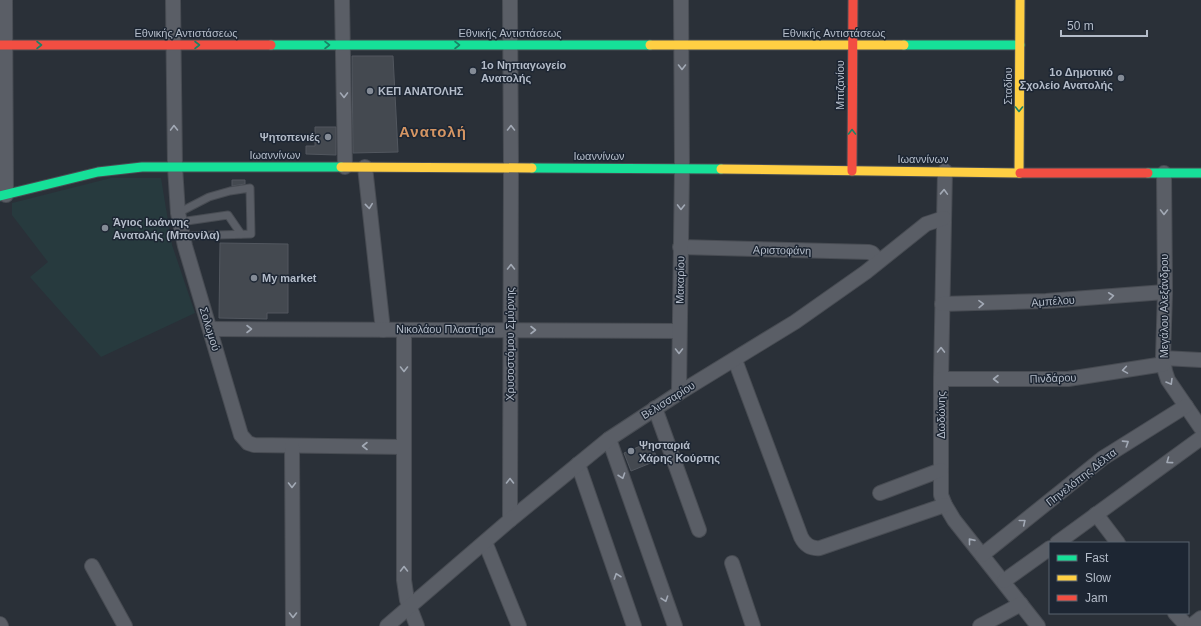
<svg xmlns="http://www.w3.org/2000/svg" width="1201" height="626" font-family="Helvetica,sans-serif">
  <rect width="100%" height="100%" fill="#2a3038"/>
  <path fill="#273a3e" d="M111 178H161L172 245 195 313 101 357 30 277 48 262 12 215V203Z"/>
  <g fill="#444950" stroke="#52575f">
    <path d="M352 56H393L398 152 353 153Z"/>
    <path d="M315 127H336V155L306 154V146H315Z"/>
    <path d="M232 180H245V184L232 186Z"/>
    <path d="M220 243 288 244V313H267V319L219 318Z"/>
    <path d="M650 442 658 460 631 471 624 453Z"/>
  </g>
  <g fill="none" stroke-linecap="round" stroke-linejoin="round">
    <defs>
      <g id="lane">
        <path d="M178 213 209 197 230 191 250 188 251 234 182 236"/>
        <path d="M180 222 228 215 241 234"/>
      </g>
      <g id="street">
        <path d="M5 0 6 195"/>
        <path d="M173 0 175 167 178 213 185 246 241 435 248 443 254 445 404 447"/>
        <path d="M342 0 345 167"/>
        <path d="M365 167 383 330"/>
        <path d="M945 171 941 379V495L945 505 954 520 1038 626"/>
        <path d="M1164 173 1165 292 1163 358 1165 371 1168 380 1201 428"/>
        <path d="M680 247 869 252 872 253 879 261"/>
        <path d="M942 304 1046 301 1165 292"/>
        <path d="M210 329 679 331"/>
        <path d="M404 330V580L407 600 417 626"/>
        <path d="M1163 358 1201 360"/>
        <path d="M735 360 801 537C805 545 811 549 820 548L945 505"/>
        <path d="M941 379H1068L1164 364"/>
        <path d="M679 393 682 168 681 0"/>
        <path d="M655 408 699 530"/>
        <path d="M609 439 675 626"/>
        <path d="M292 446 293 626"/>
        <path d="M578 464 634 626"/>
        <path d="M880 493 941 470"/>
        <path d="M1096 514 1118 543"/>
        <path d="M510 520 511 167 510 0"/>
        <path d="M485 542 519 626"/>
        <path d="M1057 543 1201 438"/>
        <path d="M982 555 1103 458 1186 406"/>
        <path d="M732 563 753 626"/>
        <path d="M92 566 125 626"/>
        <path d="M1004 581 1050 548"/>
        <path d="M1175 613 1187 626"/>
        <path d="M0 624 1 626"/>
        <path d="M387 626 510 520 609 439 679 393 795 322 866 272 926 224 944 218"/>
        <path d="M980 626 1021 604"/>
        <path d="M1191 626 1201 618"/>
      </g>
      <g id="fast">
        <path d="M271 45H650"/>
        <path d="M904 45H1020"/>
        <path d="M532 168 721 169"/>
        <path d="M1148 173H1201"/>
        <path d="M0 196 98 172 142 167H341"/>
      </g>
      <g id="slow">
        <path d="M650 45H904"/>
        <path d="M341 167 532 168"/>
        <path d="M721 169 1020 173"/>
        <path d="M1019 173 1020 0"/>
      </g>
      <g id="jam">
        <path d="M0 45H271"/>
        <path d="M852 171 853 0"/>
        <path d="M1020 173H1148"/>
      </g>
    </defs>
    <use href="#lane" stroke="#484c53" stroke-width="9"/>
    <use href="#street" stroke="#484c53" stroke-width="16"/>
    <use href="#fast" stroke="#484c53" stroke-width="11"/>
    <use href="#slow" stroke="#484c53" stroke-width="11"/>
    <use href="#jam" stroke="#484c53" stroke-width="11"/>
    <use href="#lane" stroke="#5a5e66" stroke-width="7"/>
    <use href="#street" stroke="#5a5e66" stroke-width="14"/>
    <use href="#fast" stroke="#16e098" stroke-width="9"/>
    <use href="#slow" stroke="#ffcf43" stroke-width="9"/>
    <use href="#jam" stroke="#f24e42" stroke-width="9"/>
  </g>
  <defs><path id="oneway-chevron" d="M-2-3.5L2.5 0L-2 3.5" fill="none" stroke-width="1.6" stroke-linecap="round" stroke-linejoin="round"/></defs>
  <g stroke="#1a8366">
    <use href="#oneway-chevron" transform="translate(39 45)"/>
    <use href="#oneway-chevron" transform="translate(197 45)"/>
    <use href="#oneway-chevron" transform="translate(327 45)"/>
    <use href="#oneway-chevron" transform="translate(457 45)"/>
    <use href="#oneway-chevron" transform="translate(1019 109) rotate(90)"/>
    <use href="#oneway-chevron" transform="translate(852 132) rotate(-90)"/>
  </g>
  <g stroke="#a2a9b5">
    <use href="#oneway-chevron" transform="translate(682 67) rotate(90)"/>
    <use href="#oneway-chevron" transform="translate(344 95) rotate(89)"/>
    <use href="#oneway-chevron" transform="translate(174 128) rotate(-91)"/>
    <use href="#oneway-chevron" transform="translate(511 128) rotate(-90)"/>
    <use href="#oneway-chevron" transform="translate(944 192) rotate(-88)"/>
    <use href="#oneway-chevron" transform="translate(369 206) rotate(84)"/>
    <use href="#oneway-chevron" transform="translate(681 207) rotate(91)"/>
    <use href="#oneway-chevron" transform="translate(1164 212) rotate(90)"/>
    <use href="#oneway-chevron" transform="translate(511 267) rotate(-90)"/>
    <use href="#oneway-chevron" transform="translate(1111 296) rotate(-6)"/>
    <use href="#oneway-chevron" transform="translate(981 304) rotate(-1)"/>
    <use href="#oneway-chevron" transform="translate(249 329)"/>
    <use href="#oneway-chevron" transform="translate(533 330)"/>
    <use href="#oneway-chevron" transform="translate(941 350) rotate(-89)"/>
    <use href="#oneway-chevron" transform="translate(679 351) rotate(90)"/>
    <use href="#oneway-chevron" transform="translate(404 369) rotate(90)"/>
    <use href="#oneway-chevron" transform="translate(1125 370) rotate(171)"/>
    <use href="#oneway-chevron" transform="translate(996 379) rotate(-180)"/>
    <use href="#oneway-chevron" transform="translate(1170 382) rotate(59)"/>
    <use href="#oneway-chevron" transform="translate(1126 443) rotate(-33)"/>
    <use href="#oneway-chevron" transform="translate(365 446) rotate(-180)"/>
    <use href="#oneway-chevron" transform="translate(1169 461) rotate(144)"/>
    <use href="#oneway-chevron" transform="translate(622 476) rotate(71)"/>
    <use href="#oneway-chevron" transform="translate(510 481) rotate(-90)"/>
    <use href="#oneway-chevron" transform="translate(292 485) rotate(90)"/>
    <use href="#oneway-chevron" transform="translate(1023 522) rotate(-39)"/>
    <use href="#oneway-chevron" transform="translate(971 541) rotate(-129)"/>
    <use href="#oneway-chevron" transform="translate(404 569) rotate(-90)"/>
    <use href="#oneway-chevron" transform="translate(617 576) rotate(-109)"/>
    <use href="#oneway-chevron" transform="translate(665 599) rotate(71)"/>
    <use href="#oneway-chevron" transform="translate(293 615) rotate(90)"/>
  </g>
  <g fill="#848b96" stroke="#1d2633" stroke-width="1.5">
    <circle cx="473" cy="71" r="4"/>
    <circle cx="1121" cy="78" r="4"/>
    <circle cx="370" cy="91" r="4"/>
    <circle cx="328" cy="137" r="4"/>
    <circle cx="105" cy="228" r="4"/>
    <circle cx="254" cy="278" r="4"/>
    <circle cx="631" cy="451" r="4"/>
  </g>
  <g text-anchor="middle" stroke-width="3" stroke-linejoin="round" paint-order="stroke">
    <g font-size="11" fill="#b4bcc9" stroke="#1d2633">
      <text x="186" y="37">Εθνικής Αντιστάσεως</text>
      <text x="510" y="37">Εθνικής Αντιστάσεως</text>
      <text x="834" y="37">Εθνικής Αντιστάσεως</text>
      <text transform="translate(840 85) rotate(-90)" y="4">Μπιζανίου</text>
      <text transform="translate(1008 86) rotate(-90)" y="4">Σταδίου</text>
      <text x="275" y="159">Ιωαννίνων</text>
      <text x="599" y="160">Ιωαννίνων</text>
      <text x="923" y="163">Ιωαννίνων</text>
      <text transform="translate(782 250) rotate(1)" y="4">Αριστοφάνη</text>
      <text transform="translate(680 280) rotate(-89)" y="4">Μακαρίου</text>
      <text transform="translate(1053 301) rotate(-4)" y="4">Αμπέλου</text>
      <text transform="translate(1164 306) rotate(-90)" y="4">Μεγάλου Αλεξάνδρου</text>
      <text transform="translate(210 329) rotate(73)" y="4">Σολωμού</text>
      <text x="445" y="333">Νικολάου Πλαστήρα</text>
      <text transform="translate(510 344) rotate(-90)" y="4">Χρυσοστόμου Σμύρνης</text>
      <text transform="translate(1053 378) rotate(-2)" y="4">Πινδάρου</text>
      <text transform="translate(668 400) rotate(-32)" y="4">Βελισσαρίου</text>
      <text transform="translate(941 415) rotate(-90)" y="4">Δωδώνης</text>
      <text transform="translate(1081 477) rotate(-38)" y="4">Πηνελόπης Δέλτα</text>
    </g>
    <g font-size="11" font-weight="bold" fill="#b4bcc9" stroke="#1d2633" text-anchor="start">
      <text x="481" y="69">1ο Νηπιαγωγείο<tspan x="481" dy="13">Ανατολής</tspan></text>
      <text x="1113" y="76" text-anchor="end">1ο Δημοτικό<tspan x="1113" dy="13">Σχολείο Ανατολής</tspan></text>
      <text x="378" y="95">ΚΕΠ ΑΝΑΤΟΛΗΣ</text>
      <text x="320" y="141" text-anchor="end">Ψητοπενιές</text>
      <text x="113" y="226">Άγιος Ιωάννης<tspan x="113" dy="13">Ανατολής (Μπονίλα)</tspan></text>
      <text x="262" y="282">My market</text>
      <text x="639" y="449">Ψησταριά<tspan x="639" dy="13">Χάρης Κούρτης</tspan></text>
    </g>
    <g font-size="15" font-weight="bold" letter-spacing="1" fill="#d59563" stroke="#1d2633">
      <text x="433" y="137">Ανατολή</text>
    </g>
  </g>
  <rect x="1049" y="542" width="140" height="72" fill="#1d2633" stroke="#59626f"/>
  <rect x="1057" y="555" width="20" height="6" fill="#16e098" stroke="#59626f"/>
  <text x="1085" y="562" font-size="12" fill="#b4bcc9">Fast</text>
  <rect x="1057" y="575" width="20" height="6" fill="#ffcf43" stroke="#59626f"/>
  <text x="1085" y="582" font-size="12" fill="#b4bcc9">Slow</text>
  <rect x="1057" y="595" width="20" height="6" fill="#f24e42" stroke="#59626f"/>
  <text x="1085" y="602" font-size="12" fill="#b4bcc9">Jam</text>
  <path d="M1061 30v6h86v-6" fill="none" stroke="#b4bcc9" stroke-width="2"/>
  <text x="1067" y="30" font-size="12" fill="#b4bcc9" stroke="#1d2633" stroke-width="3" paint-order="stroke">50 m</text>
</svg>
